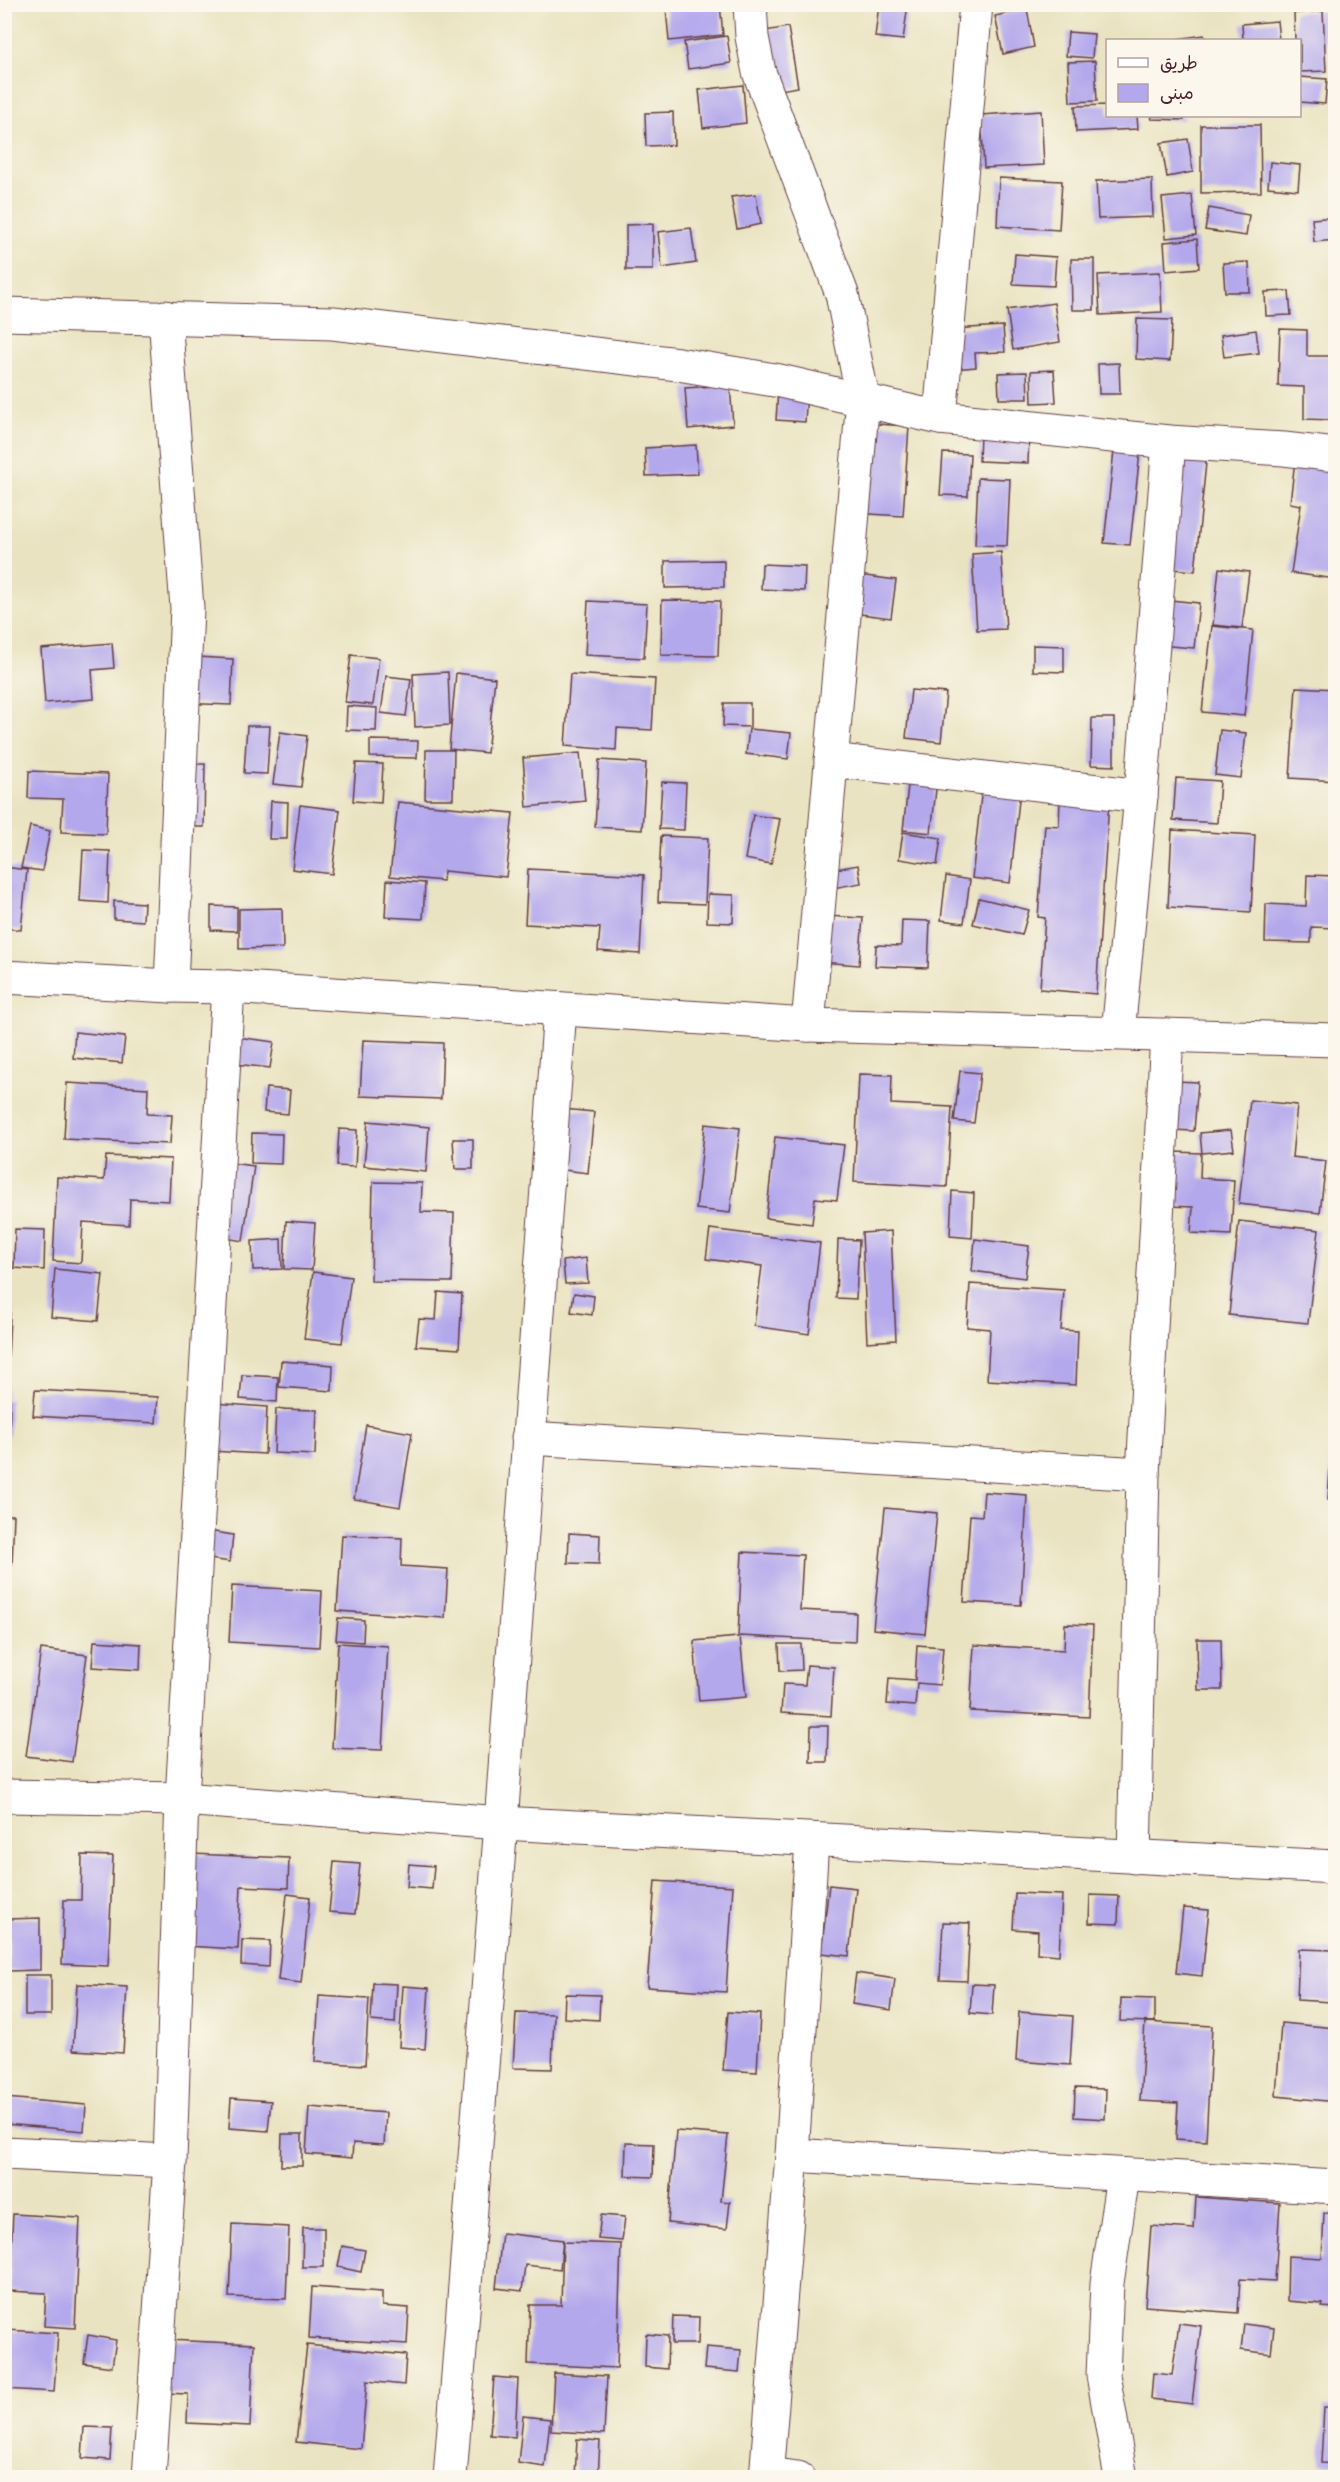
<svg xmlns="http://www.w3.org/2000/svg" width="1340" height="2482" font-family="'Architects Daughter','Playpen Sans Arabic',sans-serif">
  <rect width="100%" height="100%" fill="#fbf7ec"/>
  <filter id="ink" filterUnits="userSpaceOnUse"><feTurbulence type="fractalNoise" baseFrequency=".0167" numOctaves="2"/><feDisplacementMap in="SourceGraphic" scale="12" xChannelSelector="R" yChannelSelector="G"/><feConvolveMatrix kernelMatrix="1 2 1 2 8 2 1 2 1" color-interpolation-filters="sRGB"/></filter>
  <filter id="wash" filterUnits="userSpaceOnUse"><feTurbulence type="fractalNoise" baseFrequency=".008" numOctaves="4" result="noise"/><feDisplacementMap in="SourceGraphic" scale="24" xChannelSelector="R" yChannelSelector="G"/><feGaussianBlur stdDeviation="1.35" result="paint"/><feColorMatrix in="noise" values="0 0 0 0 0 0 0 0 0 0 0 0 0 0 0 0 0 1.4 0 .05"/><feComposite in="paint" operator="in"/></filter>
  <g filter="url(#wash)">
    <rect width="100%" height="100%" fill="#eae3c1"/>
    <g id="blocks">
      <g fill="#b4a8ec">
        <path d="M704 4H720L723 35 669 41 666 8Z"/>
        <path d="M879 4H908L903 40 875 37Z"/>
        <path d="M1027 9 1034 47 1003 54 995 16Z"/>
        <path d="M1323 11 1326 71 1300 72V40H1295L1294 13Z"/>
        <path d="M1277 21 1279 40H1243L1242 24Z"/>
        <path d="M788 27 798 87 763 93 753 33Z"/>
        <path d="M1068 32 1094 34 1092 58 1066 56Z"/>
        <path d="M1204 35 1205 40H1177V39Z"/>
        <path d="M727 36 731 63 688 69 684 42Z"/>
        <path d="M1095 61 1097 101 1070 102 1068 62Z"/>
        <path d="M1300 77 1327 79 1325 104 1300 102Z"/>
        <path d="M743 85 746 123 703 128 699 90Z"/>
        <path d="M1108 105V116H1137L1138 129 1076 132 1075 106Z"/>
        <path d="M1041 111 1044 165 984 168 981 115Z"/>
        <path d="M673 112 674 145 646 146 645 113Z"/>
        <path d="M1152 116H1184V120L1151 119Z"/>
        <path d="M1201 125H1260L1261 192 1201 193Z"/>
        <path d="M1188 139 1193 172 1167 177 1161 143Z"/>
        <path d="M1270 162 1300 165 1298 190 1268 187Z"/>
        <path d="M999 178 1062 181 1059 230 997 226Z"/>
        <path d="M1152 179 1153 217 1098 219 1096 181Z"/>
        <path d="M756 194 761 224 737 229 731 197Z"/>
        <path d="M1192 195 1196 235 1166 238 1162 198Z"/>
        <path d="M1209 208 1249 215 1246 236 1205 230Z"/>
        <path d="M1336 217V240L1314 242 1312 219Z"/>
        <path d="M653 224V270H626V225Z"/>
        <path d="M691 228 696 263 662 268 658 232Z"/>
        <path d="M1197 239 1199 268 1166 271 1164 242Z"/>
        <path d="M1015 254 1056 257 1054 286 1013 284Z"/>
        <path d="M1071 259H1094V310H1072Z"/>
        <path d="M1249 262 1250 292H1225L1223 263Z"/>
        <path d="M1160 272 1162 312 1100 315 1098 275Z"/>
        <path d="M1289 291 1291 315 1266 316 1265 292Z"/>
        <path d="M1054 303 1060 342 1013 350 1007 310Z"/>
        <path d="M1137 319 1172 320 1170 361 1136 359Z"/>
        <path d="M1003 326 1005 352 975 353 976 367 954 369 952 329Z"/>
        <path d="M1280 329 1307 330V356H1336L1335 420 1304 419V387L1278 386Z"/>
        <path d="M1256 330 1259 353 1224 357 1221 335Z"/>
        <path d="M1119 363 1120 394H1099L1098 364Z"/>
        <path d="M1054 370 1056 402 1032 403 1031 371Z"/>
        <path d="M1027 372 1028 399H999L998 373Z"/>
        <path d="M730 385 733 425 688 429 685 388Z"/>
        <path d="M778 390 807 392 805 422 776 420Z"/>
        <path d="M859 423 909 426 903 516 853 513Z"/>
        <path d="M980 434 1029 437 1028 463 979 461Z"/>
        <path d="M1115 441 1141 443 1130 545 1104 543Z"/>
        <path d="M696 445 698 474 646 476 645 448Z"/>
        <path d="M1161 449 1207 453 1195 571 1149 567Z"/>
        <path d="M943 453 970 454 968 496 940 495Z"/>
        <path d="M1295 460 1336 465V579L1291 573 1301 505 1290 503Z"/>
        <path d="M978 478 1010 479 1007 546 975 545Z"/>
        <path d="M1001 552 1006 629 977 630 972 554Z"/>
        <path d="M724 560V587L665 588V561Z"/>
        <path d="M762 564 805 566 804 591 761 589Z"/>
        <path d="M1219 568 1249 572 1242 628 1213 625Z"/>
        <path d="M858 575 896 580 891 618 853 613Z"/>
        <path d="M1150 598 1199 603 1194 648 1146 644Z"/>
        <path d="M662 600 720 601 718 656 661 655Z"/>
        <path d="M588 601 647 604 644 658 585 655Z"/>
        <path d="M1212 626 1253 630 1244 716 1202 712Z"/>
        <path d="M112 643 114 668 92 670 94 699 45 703 41 649Z"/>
        <path d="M1033 645 1064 646V672L1033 671Z"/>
        <path d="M351 655 379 658 373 705 345 702Z"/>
        <path d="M179 656 233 659 231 705 177 703Z"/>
        <path d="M448 672 450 725 415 727 413 674Z"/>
        <path d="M456 673 495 678 487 753 449 749Z"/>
        <path d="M570 674 655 679 652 730 617 728 616 750 565 746Z"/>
        <path d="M386 676 411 679 406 716 381 713Z"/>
        <path d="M1296 687 1336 689V781L1290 778Z"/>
        <path d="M911 690 946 693 941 742 906 738Z"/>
        <path d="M724 703H750V727L723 726Z"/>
        <path d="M347 706 377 708 376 731 346 730Z"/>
        <path d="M1092 718H1114V766L1091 765Z"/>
        <path d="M247 726H270L267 774 244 773Z"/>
        <path d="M749 729 791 733 788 759 746 754Z"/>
        <path d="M1220 730 1246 733 1241 778 1215 775Z"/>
        <path d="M280 732 307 736 301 787 273 784Z"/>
        <path d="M370 740 418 741 417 758 370 757Z"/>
        <path d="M426 750H454L453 799H425Z"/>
        <path d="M580 753 585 801 527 807 523 758Z"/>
        <path d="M599 760 646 763 642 830 595 827Z"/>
        <path d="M356 763 383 764 381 803 353 801Z"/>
        <path d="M175 764H205L204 827H175Z"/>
        <path d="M29 771 108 774 106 834 61 832 63 799 28 798Z"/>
        <path d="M909 777 937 781 931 833 903 830Z"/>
        <path d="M1176 778 1220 781 1217 823 1173 820Z"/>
        <path d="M662 782 686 783 684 830 659 829Z"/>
        <path d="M982 787 1020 791 1010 883 972 878Z"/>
        <path d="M1060 799 1109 802 1096 994 1040 989 1045 918 1038 917 1045 825 1059 826Z"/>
        <path d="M271 801 288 802 287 839H269Z"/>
        <path d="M398 802 513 813 506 877 444 871 443 881 390 876Z"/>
        <path d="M300 805 340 810 332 874 292 869Z"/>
        <path d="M753 815 780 819 771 864 745 859Z"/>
        <path d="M30 826 50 831 42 871 21 868Z"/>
        <path d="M1172 830 1255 835 1251 912 1168 907Z"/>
        <path d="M903 832 941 838 937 865 899 859Z"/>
        <path d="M661 836 708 838 705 904 658 902Z"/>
        <path d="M83 850 110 851 108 903 80 901Z"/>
        <path d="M858 865 861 883 833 888 830 870Z"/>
        <path d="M4 867 27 870 21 930 4 928Z"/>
        <path d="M528 869 644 875 640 954 598 951 600 928 525 924Z"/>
        <path d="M1307 875 1336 876V928L1311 927V943L1265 942 1266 904 1306 906Z"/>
        <path d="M946 876 970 880 964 923 941 920Z"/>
        <path d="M387 880 425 883 423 919 385 917Z"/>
        <path d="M708 894 734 895 733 923 707 922Z"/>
        <path d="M979 898 1029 910 1022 935 973 924Z"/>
        <path d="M114 901 144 903 143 921 114 919Z"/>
        <path d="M211 906 237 907V931L211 930Z"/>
        <path d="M282 908 283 948 239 949V909Z"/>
        <path d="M825 916 863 918 859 965 821 962Z"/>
        <path d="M902 920 930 921 928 968 875 966 876 945 901 946Z"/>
        <path d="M75 1032 125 1037 122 1063 73 1058Z"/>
        <path d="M222 1035 274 1042 270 1068 219 1062Z"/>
        <path d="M363 1040 443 1043 441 1099 360 1096Z"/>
        <path d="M960 1071 980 1073 974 1123 954 1121Z"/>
        <path d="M859 1074 892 1075 891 1104 952 1107 947 1187 854 1182Z"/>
        <path d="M1175 1081 1198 1082 1194 1131 1172 1130Z"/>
        <path d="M67 1083 148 1088 147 1114 172 1115 170 1144 64 1139Z"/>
        <path d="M266 1088 290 1090 288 1114 264 1112Z"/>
        <path d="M1250 1100 1297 1105 1292 1157 1326 1161 1320 1213 1239 1204Z"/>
        <path d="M562 1109 594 1112 588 1173 556 1169Z"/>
        <path d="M368 1121 429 1127 426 1172 364 1166Z"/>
        <path d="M705 1124 740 1128 730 1213 696 1209Z"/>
        <path d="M339 1129 357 1130 355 1167 337 1166Z"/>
        <path d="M1231 1130 1234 1150 1202 1153 1200 1133Z"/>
        <path d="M252 1133 282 1134 281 1164 251 1163Z"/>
        <path d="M775 1137 844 1145 837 1200 815 1198 812 1224 766 1218Z"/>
        <path d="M453 1139H473V1169H455Z"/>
        <path d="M1174 1152 1201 1153 1200 1178 1234 1180 1231 1235 1191 1233 1193 1207 1170 1206Z"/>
        <path d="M1332 1155H1336V1185H1334Z"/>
        <path d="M106 1156 171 1159 169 1201 130 1199 129 1225 83 1222 81 1263 53 1261 57 1177 104 1180Z"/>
        <path d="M230 1163 254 1166 243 1241 219 1237Z"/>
        <path d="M373 1182 422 1183 421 1212 454 1213 452 1282 371 1281Z"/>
        <path d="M952 1191 974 1193 972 1238 950 1236Z"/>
        <path d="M286 1221 315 1223 312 1270 284 1269Z"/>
        <path d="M1239 1221 1319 1230 1308 1323 1229 1315Z"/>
        <path d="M15 1229 45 1230 44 1270 14 1268Z"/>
        <path d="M710 1229 820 1243 809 1334 754 1326 762 1266 706 1259Z"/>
        <path d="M891 1231 896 1340 867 1342 862 1233Z"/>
        <path d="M281 1239 282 1269 253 1270 252 1241Z"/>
        <path d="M838 1239 859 1240 856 1299 836 1298Z"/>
        <path d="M975 1239 1029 1246 1025 1278 972 1271Z"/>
        <path d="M586 1258 588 1283 565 1284 563 1261Z"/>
        <path d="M55 1269 103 1274 98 1321 51 1317Z"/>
        <path d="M313 1272 351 1277 342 1343 304 1339Z"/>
        <path d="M970 1284 1064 1290 1061 1330 1078 1331 1076 1385 987 1380 990 1329 967 1327Z"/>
        <path d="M438 1292 462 1294 459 1349 416 1346 419 1319 436 1320Z"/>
        <path d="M574 1293 594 1296 592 1315 571 1312Z"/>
        <path d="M4 1296H11L6 1400H10L9 1436H4Z"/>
        <path d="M281 1361 333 1365 332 1391 279 1387Z"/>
        <path d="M242 1375 278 1377 277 1402 240 1399Z"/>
        <path d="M35 1390 158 1397 156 1423 33 1416Z"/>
        <path d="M214 1403 267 1407 265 1454 211 1451Z"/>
        <path d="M276 1409 317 1410 315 1455 274 1453Z"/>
        <path d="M1334 1410H1336V1500H1328Z"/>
        <path d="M366 1425 412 1433 400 1507 354 1499Z"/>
        <path d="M984 1492 1027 1495 1021 1605 964 1602 970 1515 982 1516Z"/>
        <path d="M885 1508 937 1513 925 1634 873 1629Z"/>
        <path d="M4 1515H14L12 1565H4Z"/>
        <path d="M208 1531 233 1535 230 1562 204 1558Z"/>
        <path d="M569 1533 600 1535 599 1564 568 1563Z"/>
        <path d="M342 1535 402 1538 401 1566 448 1569 445 1618 337 1611Z"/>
        <path d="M742 1552 803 1555 800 1610 856 1613 855 1642 740 1636 746 1697 699 1701 694 1641 738 1637Z"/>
        <path d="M232 1586 322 1591 319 1647 229 1642Z"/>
        <path d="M338 1618 364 1620 363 1642 336 1640Z"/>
        <path d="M1065 1624 1093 1625 1089 1717 970 1711 974 1645 1064 1650Z"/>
        <path d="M1197 1639H1221L1222 1690H1198Z"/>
        <path d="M94 1641 141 1644 140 1670 92 1667Z"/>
        <path d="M338 1643 388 1646 382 1750 332 1748Z"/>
        <path d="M779 1644H801L802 1670 780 1671Z"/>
        <path d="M917 1645 943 1647 940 1685 917 1683 915 1706 887 1704 889 1678 915 1680Z"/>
        <path d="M41 1649 87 1655 72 1762 26 1756Z"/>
        <path d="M807 1665 834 1667 831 1716 781 1713 783 1684 805 1685Z"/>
        <path d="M811 1726H828L827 1762H810Z"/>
        <path d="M191 1854 289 1858 288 1888 241 1886 238 1949 186 1946Z"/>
        <path d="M82 1855 113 1856 108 1966 62 1964 64 1900H81Z"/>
        <path d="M334 1862 360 1864 355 1914 329 1912Z"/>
        <path d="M409 1864 434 1866 432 1889 407 1887Z"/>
        <path d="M655 1881 733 1886 726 1992 647 1987Z"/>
        <path d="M829 1885 856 1888 849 1956 821 1953Z"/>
        <path d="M1015 1893 1062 1895 1059 1955 1037 1953 1038 1931 1013 1929Z"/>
        <path d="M287 1894 310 1897 301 1983 278 1980Z"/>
        <path d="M1090 1895 1119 1896 1118 1924 1089 1923Z"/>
        <path d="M1183 1908 1209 1910 1202 1976 1176 1973Z"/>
        <path d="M40 1918V1970L9 1971 8 1919Z"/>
        <path d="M943 1922 970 1923 967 1981 940 1980Z"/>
        <path d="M242 1940 270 1941 269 1967 241 1965Z"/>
        <path d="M1299 1949 1333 1950 1331 2002 1297 2000Z"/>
        <path d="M856 1973 895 1979 891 2010 852 2004Z"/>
        <rect x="25" y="1975" width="26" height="40"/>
        <path d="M373 1983 397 1984 395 2023 371 2021Z"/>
        <path d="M77 1984 127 1987 123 2053 73 2050Z"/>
        <path d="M972 1984 994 1985 992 2015 970 2013Z"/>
        <path d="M403 1986 429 1988 425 2049 399 2047Z"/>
        <path d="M565 1994 600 1995 599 2020 564 2018Z"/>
        <path d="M319 1996 369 1999 365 2065 315 2062Z"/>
        <path d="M1121 1998 1155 1999V2022L1120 2021Z"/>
        <path d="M728 2012 760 2014 757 2072 723 2070Z"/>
        <path d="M1019 2012 1073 2016 1070 2065 1016 2061Z"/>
        <path d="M516 2013 554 2014 552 2069 513 2068Z"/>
        <path d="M1145 2022 1212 2026 1206 2141 1176 2139 1178 2103 1140 2101Z"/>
        <path d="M1281 2023 1336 2028V2102L1276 2096Z"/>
        <path d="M1075 2088 1106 2089 1105 2119 1074 2117Z"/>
        <path d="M5 2098 86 2105 84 2131 5 2124Z"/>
        <path d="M231 2098 271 2101 268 2131 229 2128Z"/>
        <path d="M309 2107 386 2113 384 2145 353 2143 352 2158 306 2154Z"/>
        <path d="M676 2131 728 2135 721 2201 730 2202 727 2229 668 2223Z"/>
        <path d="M282 2134H302V2166H281Z"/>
        <path d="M626 2143 654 2144 653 2177 625 2176Z"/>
        <path d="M1196 2197 1280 2203 1275 2281 1240 2279 1238 2313 1145 2306 1151 2226 1194 2229Z"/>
        <path d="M1324 2213H1336V2308L1322 2307 1323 2304 1287 2301 1288 2256 1322 2258Z"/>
        <path d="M13 2214 80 2218 75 2328 44 2326 46 2293 9 2291Z"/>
        <path d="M601 2215 625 2217 622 2241 598 2239Z"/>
        <path d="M232 2224 289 2227 286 2299 229 2297Z"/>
        <path d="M303 2228H324V2267H302Z"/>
        <path d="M502 2233 563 2240 560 2269 525 2265 522 2291 496 2288Z"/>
        <path d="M563 2242 621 2244 617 2368 528 2364 530 2305H561Z"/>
        <path d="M342 2246 365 2250 361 2272 338 2267Z"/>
        <path d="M312 2287 382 2292V2306L409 2308 407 2344 309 2338Z"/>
        <path d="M673 2316 699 2317 698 2344H672Z"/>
        <path d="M1179 2323 1201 2326 1192 2404 1151 2399 1153 2373 1172 2375Z"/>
        <path d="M1244 2324 1274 2328 1271 2354 1241 2350Z"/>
        <path d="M6 2330 58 2333 54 2392 4 2389Z"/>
        <path d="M646 2334 668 2336 667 2369 645 2367Z"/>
        <path d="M88 2335 116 2340 112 2367 84 2363Z"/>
        <path d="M167 2340 254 2344 250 2426 187 2423 188 2394 164 2393Z"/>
        <path d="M307 2345 406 2355 404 2385 367 2381 361 2449 296 2442Z"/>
        <path d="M706 2347 741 2350 739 2372 704 2369Z"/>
        <path d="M554 2373 607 2376 604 2434 551 2431Z"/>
        <path d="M494 2377 518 2379 515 2437 490 2435Z"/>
        <path d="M1324 2407H1336V2464L1321 2463Z"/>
        <path d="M523 2416 550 2419 545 2467 518 2463Z"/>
        <path d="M84 2427 112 2428 110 2460 82 2458Z"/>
        <path d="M577 2439 600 2441 598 2478H575Z"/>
      </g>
    </g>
  </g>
  <g filter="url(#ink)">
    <use href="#blocks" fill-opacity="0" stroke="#623c42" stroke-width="1.5"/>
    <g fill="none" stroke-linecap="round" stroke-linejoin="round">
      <defs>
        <g id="street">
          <path d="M750 4 752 37 759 72 842 294 863 399 808 1025"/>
          <path d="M4 314 333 323 678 364 780 381 940 418 1169 442 1284 449 1336 455"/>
          <path d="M165 317 187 608 171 986"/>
          <path d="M940 418 976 4"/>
          <path d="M831 760 1141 796 1118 1033"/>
          <path d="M1141 796 1169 442"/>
          <path d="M4 977 171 986 228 987 808 1025 1336 1040"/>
          <path d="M528 1438 1143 1474"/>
          <path d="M4 1796 182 1799 501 1823 1336 1867"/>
          <path d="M1134 1857 1143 1474 1167 1035"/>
          <path d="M4 2153 170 2161"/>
          <path d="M792 2155 1336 2187"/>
          <path d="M766 2474 798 2478"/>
          <path d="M149 2478 170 2161 182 1799 228 987"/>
          <path d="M450 2478 501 1823 560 1009"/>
          <path d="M766 2478 792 2155 812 1841"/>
          <path d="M1121 2478 1103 2375 1107 2283 1123 2176"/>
        </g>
      </defs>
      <use href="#street" stroke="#623c42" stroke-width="35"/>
      <use href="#street" stroke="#fff" stroke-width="33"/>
    </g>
  </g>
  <rect width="1340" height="2482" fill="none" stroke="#fbf7ec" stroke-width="24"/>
  <rect x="1106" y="39" width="195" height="78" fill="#fbf7ec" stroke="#b4a19f" stroke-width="1.5"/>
  <rect x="1118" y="58" width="30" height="9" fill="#ffffff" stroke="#b4a19f" stroke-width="1.5"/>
  <text x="1160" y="69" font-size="18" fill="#4a1f2b">طريق</text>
  <rect x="1118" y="84" width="30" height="18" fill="#b4a8ec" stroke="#b4a19f" stroke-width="1.5"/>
  <text x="1160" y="99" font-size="18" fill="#4a1f2b">مبنى</text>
</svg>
